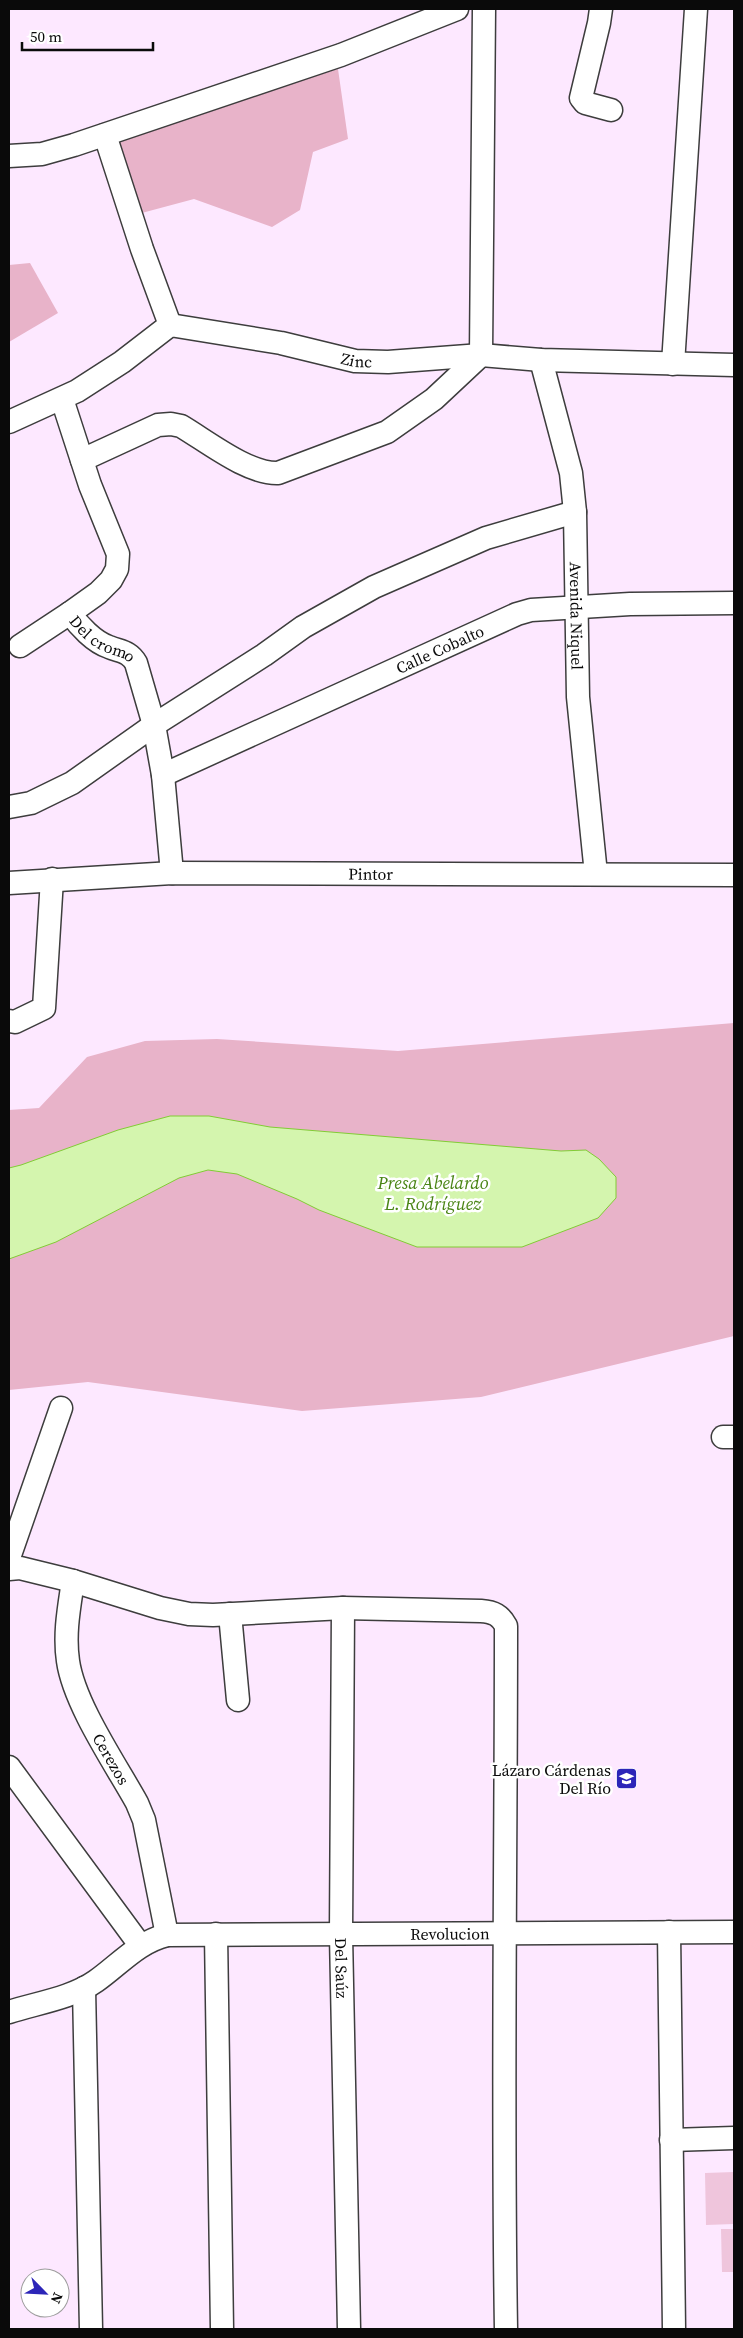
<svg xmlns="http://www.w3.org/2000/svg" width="743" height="2338" font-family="'Source Serif 4',serif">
  <rect width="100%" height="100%" fill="#fde8ff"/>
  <g fill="#e8b3c9">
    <path d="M338 69 348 139 313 152 300 210 272 227 194 199 138 214 112 139Z"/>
    <path d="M30 263 58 313 9 342V265Z"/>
    <path d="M734 1023V1336L481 1397 302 1411 88 1382 9 1390V1110L39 1108 87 1057 145 1041 217 1039 398 1051Z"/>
  </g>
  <g fill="#efc5dc">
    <path d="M734 2172V2224L706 2225 705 2173Z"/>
    <path d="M721 2229H734V2272H722Z"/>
  </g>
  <path fill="#d4f5ae" stroke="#81cc35" d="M170 1116H209L270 1127 561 1151 586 1150 599 1159 616 1177V1198L598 1218 522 1247H417L319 1210 297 1199 237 1174 208 1170 179 1178 56 1242 9 1259V1168L21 1165 118 1130Z"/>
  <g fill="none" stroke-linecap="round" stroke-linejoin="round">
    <defs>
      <g id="minor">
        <path d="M601 9 599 23 581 98 585 103 611 110"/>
        <path d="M105 135 142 249 170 325"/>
        <path d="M9 156 42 154 74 145 341 55 457 9"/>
        <path id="s1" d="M541 360 571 473 575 512 578 697 596 874"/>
        <path d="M673 364 696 9"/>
        <path id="s2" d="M62 399 90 485 118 554 117 569 111 580 98 593 70 613C79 626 94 642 109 647 121 652 129 651 136 663L154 725 163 775 172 873"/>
        <path id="s3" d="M9 422 77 391 122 362 170 325 281 343 355 361 388 362 481 355 541 360 734 365"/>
        <path d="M82 460 158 425 171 424 181 426C208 442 248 474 278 473L387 432 434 399 481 355 484 9"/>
        <path d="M20 646 70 613"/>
        <path id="s4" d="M163 775 517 614 531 610 630 604 734 603"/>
        <path d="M9 807 31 803 72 783 154 725 264 655 303 627 374 587 486 538 575 512"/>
        <path id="s5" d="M9 883 172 873 734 875"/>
        <path d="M9 1021 15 1022 44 1008 52 879"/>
        <path d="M723 1437H734"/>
        <path d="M9 1558 61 1408"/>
        <path d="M9 1569 20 1568 73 1581 160 1608 189 1614 213 1615 343 1608 481 1611C494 1612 500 1615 506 1626 506 1860 502 2095 506 2329"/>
        <path id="s6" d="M73 1581C69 1608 64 1634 68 1661 74 1704 116 1765 137 1803L144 1820 167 1935"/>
        <path id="s7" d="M343 1608 341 1935 349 2329"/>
        <path d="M230 1614 238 1700"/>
        <path d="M9 1767 140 1945"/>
        <path d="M669 1932 674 2329"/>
        <path d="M216 1934 222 2329"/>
        <path d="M84 1988 91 2329"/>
        <path id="s8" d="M9 2012C37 2003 72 1998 96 1981 120 1964 138 1942 167 1935L734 1932"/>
        <path d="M671 2140 734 2138"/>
      </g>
    </defs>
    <use href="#minor" stroke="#3d3d3d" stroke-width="25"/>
    <use href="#minor" stroke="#fff" stroke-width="22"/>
  </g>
  <defs>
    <symbol id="school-square" viewBox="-11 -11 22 22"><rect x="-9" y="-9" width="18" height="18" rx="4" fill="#2c25b8" stroke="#fff"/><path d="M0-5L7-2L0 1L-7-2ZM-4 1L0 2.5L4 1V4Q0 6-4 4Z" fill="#fff"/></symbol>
  </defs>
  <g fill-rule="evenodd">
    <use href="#school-square" x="614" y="1766" width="25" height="25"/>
  </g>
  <g text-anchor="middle" stroke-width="5" stroke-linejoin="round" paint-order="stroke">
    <g font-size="16" fill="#0a0a0a" stroke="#fff">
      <text dy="6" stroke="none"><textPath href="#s3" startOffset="379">Zinc</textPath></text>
      <text dy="6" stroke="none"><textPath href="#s1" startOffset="260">Avenida Niquel</textPath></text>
      <text dy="6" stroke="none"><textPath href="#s2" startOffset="288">Del cromo</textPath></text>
      <text dy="6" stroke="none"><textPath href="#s4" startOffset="304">Calle Cobalto</textPath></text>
      <text dy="6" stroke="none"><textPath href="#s5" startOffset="362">Pintor</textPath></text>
      <text dy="6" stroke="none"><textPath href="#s6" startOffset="188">Cerezos</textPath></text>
      <text dy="6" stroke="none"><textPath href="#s8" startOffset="461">Revolucion</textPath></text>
      <text dy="6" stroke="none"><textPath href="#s7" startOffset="360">Del Saúz</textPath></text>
    </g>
    <g font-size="16" fill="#0a0a0a" stroke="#fff" text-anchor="end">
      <text x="611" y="1776">Lázaro Cárdenas<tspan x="611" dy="18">Del Río</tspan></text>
    </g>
    <g font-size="18" font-style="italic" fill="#4a8515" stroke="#fff">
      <text x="433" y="1189">Presa Abelardo<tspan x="433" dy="21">L. Rodríguez</tspan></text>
    </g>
  </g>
  <rect width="743" height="2338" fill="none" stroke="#0a0a0a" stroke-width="20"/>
  <g transform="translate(45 2293) rotate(114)"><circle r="24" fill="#ffffff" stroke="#9d9d9d"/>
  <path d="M0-4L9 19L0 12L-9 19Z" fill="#2c25b8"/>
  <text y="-8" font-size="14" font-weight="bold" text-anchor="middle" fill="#0a0a0a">N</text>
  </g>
  <path d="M22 42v8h131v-8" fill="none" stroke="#0a0a0a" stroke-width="2.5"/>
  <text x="30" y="42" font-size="15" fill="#0a0a0a" stroke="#ffffff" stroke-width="4" paint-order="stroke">50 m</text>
</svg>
